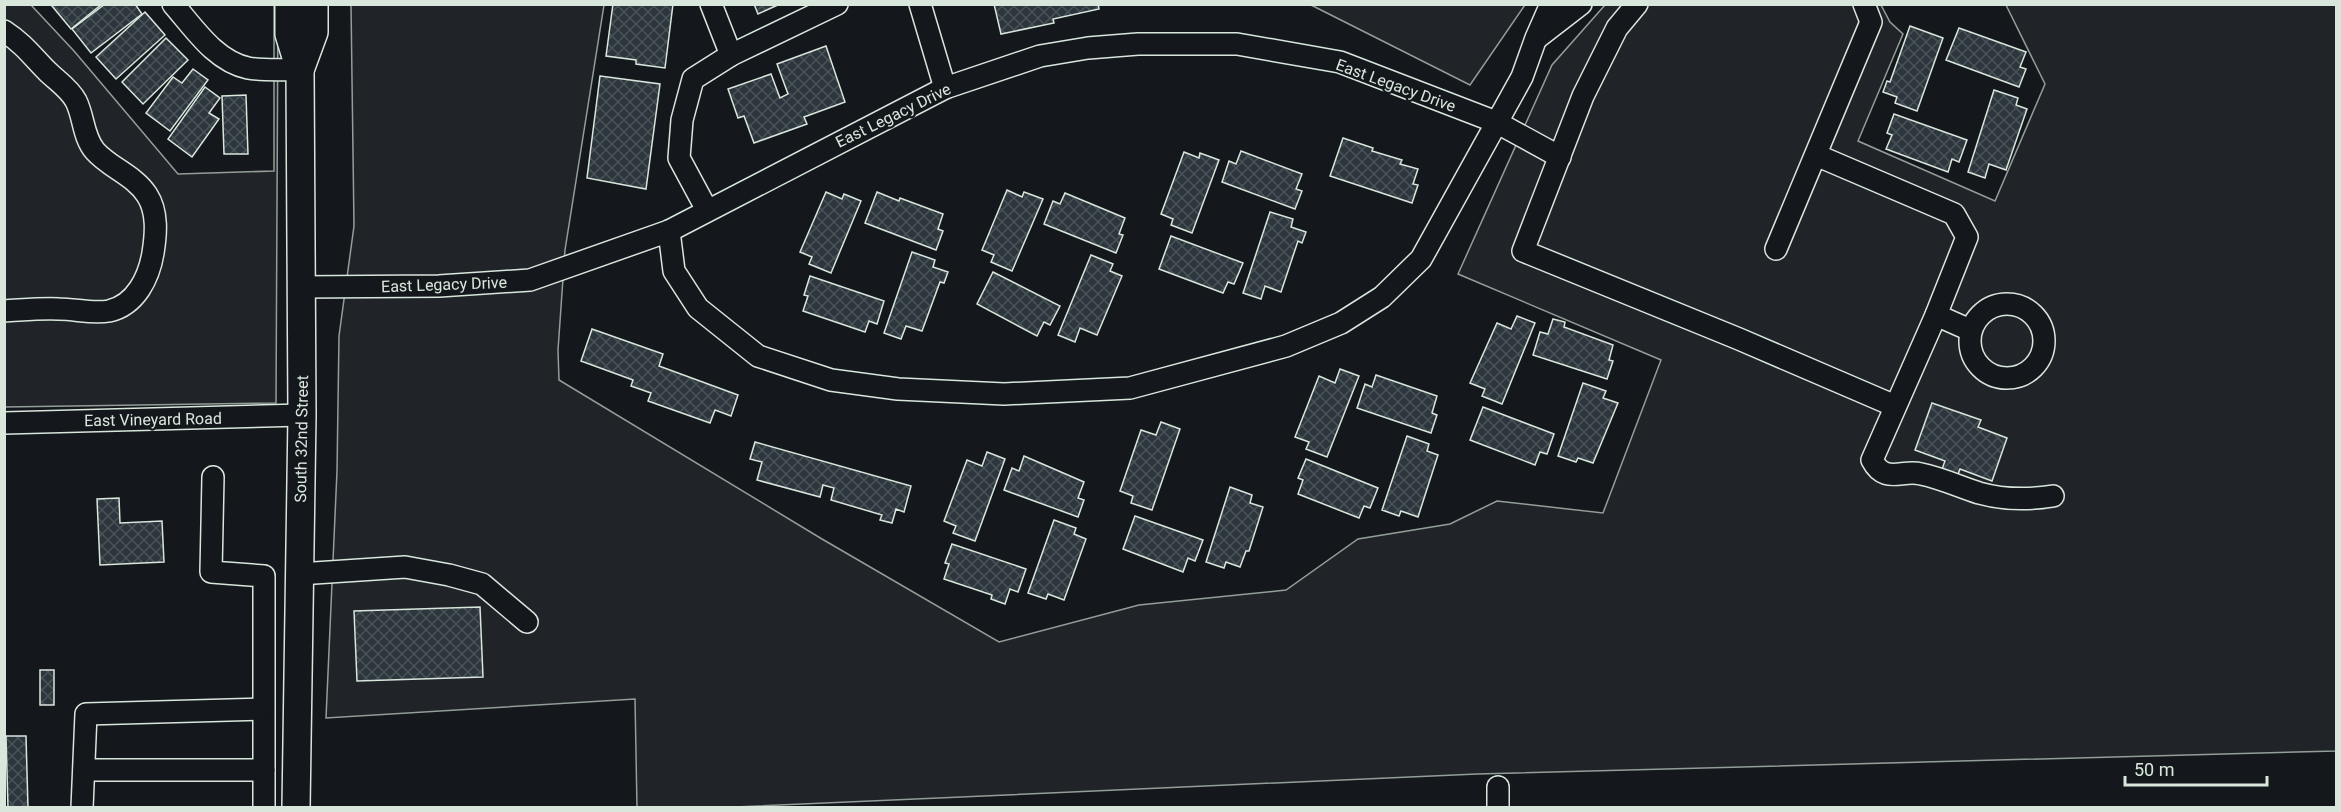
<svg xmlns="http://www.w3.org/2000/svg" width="2341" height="812" font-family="Roboto,sans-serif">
  <defs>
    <pattern id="building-cross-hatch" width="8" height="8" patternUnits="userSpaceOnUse" patternTransform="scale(1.5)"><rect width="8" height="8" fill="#2c363c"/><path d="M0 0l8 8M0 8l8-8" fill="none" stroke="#4a5358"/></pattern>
  </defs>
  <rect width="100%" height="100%" fill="#14181c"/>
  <g fill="#202428" stroke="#939e99" stroke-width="1.5">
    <path d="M5 5H31L74 51 178 174 274 171V5H278L276 403 5 407Z"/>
    <path d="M351 5H604L565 250 558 350 559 380 822 539 999 642 1139 605 1286 590 1358 539 1450 524 1497 501 1603 513 1661 360 1458 274 1552 65 1605 5H1881L1890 22 1903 34 1858 141 1995 201 2045 84 2006 5H2336V751L1477 774 735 807 637 808 635 699 326 718 337 471 339 336 354 226Z"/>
    <path d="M1311 5H1525L1470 85Z"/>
  </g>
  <g fill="url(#building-cross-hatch)" stroke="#d8e6dc" stroke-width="1.5">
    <path d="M54 4H102L71 29 52 6Z"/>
    <path d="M105 4H135L142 14 91 53 72 29Z"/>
    <path d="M613 4H673L665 68 636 64V60L606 56Z"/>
    <path d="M754 4H780L758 14Z"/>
    <path d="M994 4H1098L1099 9 1053 19 1054 23 1001 34Z"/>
    <path d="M145 12 165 35 116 79 96 57Z"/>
    <path d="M1910 26 1943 38 1917 111 1895 103 1897 97 1883 92 1887 81 1890 82Z"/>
    <path d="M1959 28 2026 52 2020 67 2026 69 2019 87 1946 60Z"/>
    <path d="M166 38 188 60 143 104 122 82Z"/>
    <path d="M826 46 845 102 804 117 807 124 754 143 744 116 738 118 728 89 771 74 780 98 788 94 777 64Z"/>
    <path d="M193 69 208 80 170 131 146 113 173 77 182 83Z"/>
    <path d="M600 76 660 84 646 189 587 178Z"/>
    <path d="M205 87 220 98 209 113 219 119 192 157 168 139Z"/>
    <path d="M1994 90 2018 98 2016 105 2027 109 2006 170 1989 164 1985 178 1968 172Z"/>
    <path d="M246 95 248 154H224L222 96Z"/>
    <path d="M1894 114 1967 140 1959 162 1952 159 1948 172 1886 149 1892 135 1887 133Z"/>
    <path d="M1343 138 1373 148 1372 151 1402 160 1400 164 1418 169 1413 184 1418 185 1412 203 1330 176Z"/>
    <path d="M1241 151 1302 174 1296 189 1302 191 1295 209 1222 182 1229 161 1236 164Z"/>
    <path d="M1184 152 1199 158 1200 153 1219 160 1192 233 1171 225 1173 219 1161 214Z"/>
    <path d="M1007 190 1022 197 1024 192 1043 199 1012 271 991 262 994 255 982 250Z"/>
    <path d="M826 192 842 199 844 194 861 201 831 273 809 264 812 257 800 252Z"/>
    <path d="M877 192 899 201 900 198 943 214 938 229 943 231 936 250 865 223Z"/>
    <path d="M1065 193 1125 218 1119 234 1123 235 1116 253 1044 224 1053 201 1060 204Z"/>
    <path d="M1270 212 1293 219 1291 227 1306 232 1302 243 1298 241 1281 292 1265 286 1261 299 1243 293Z"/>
    <path d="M1171 236 1243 263 1234 284 1228 282 1223 293 1159 269Z"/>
    <path d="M912 252 935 260 933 267 948 272 944 283 940 282 922 331 906 326 901 339 884 333Z"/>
    <path d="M1091 255 1113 264 1110 271 1122 276 1097 335 1080 328 1075 342 1058 335Z"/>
    <path d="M993 272 1060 306 1050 325 1044 322 1037 336 977 304Z"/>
    <path d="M810 276 884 301 877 324 869 321 865 332 803 311 808 296 804 295Z"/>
    <path d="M1517 316 1535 323 1502 404 1482 396 1485 389 1470 383 1497 323 1511 329Z"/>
    <path d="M1553 319 1565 322 1564 327 1613 345 1609 360 1613 361 1607 379 1533 355 1540 332 1548 334Z"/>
    <path d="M592 329 663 354 659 366 738 395 731 416 715 410 710 423 648 401 651 393 631 386 633 380 581 361Z"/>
    <path d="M1340 369 1359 376 1327 457 1306 449 1309 442 1295 437 1319 376 1335 383Z"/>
    <path d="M1376 375 1437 396 1432 413 1437 415 1431 433 1357 408 1365 384 1372 387Z"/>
    <path d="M1583 383 1606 391 1603 398 1618 403 1593 463 1578 458 1576 462 1558 456Z"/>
    <path d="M1932 403 1981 420 1978 427 2007 438 1992 481 1960 469 1957 477 1941 472 1945 461 1915 450Z"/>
    <path d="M1483 407 1554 434 1547 454 1540 452 1535 465 1470 440Z"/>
    <path d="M1161 422 1180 429 1152 510 1131 503 1133 496 1120 491 1141 430 1156 435Z"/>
    <path d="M1407 436 1429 444 1427 451 1438 455 1418 517 1401 511 1399 516 1382 510Z"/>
    <path d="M755 442 911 486 904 512 896 509 892 523 880 520 882 515 831 500 834 488 823 485 820 497 757 480 762 462 750 459Z"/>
    <path d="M987 452 1005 459 975 541 953 533 956 526 944 521 967 460 982 466Z"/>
    <path d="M1024 456 1084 482 1078 498 1084 500 1078 517 1004 490 1012 468 1019 471Z"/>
    <path d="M1306 459 1378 488 1370 508 1364 506 1359 518 1298 494 1303 480 1298 478Z"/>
    <path d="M1230 487 1252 495 1250 503 1263 507 1249 551H1246L1240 567 1226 562 1224 568 1206 562Z"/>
    <path d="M119 498 120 523 162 521 164 562 100 565 97 499Z"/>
    <path d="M1135 516 1203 540 1195 561 1188 558 1183 572 1123 549Z"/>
    <path d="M1054 520 1076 528 1074 534 1086 539 1064 600 1048 594 1046 599 1028 593Z"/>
    <path d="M952 544 1026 569 1018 592 1010 589 1005 604 991 599 992 595 944 579 949 564 945 563Z"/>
    <path d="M480 607 483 677 357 681 354 611Z"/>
    <rect x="40" y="670" width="14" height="35"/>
    <path d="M6 736H26L28 808H8Z"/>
  </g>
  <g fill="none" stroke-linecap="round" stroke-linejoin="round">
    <defs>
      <g id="minor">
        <path d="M173 4C194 28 215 61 248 68 265 71 284 69 300 70"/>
        <path d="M711 4 731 55"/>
        <path d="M920 4 945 88"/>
        <path d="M1637 4 1617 28 1583 96 1523 251 1739 339 1895 406"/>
        <path d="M4 31C25 45 31 55 47 71 57 81 69 88 76 101 84 117 83 137 95 151 110 168 134 175 147 195 158 212 156 234 153 253 149 277 136 305 109 311 92 314 76 309 59 309 41 308 23 310 4 311"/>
        <path d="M1537 38 1581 4"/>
        <path d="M1816 155 1954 214 1967 237 1936 315 1872 460C1885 485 1902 469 1921 474 1941 478 1960 487 1979 493 2004 500 2028 500 2053 496"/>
        <path d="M707 210 679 158 682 120 693 79 731 55 837 4"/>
        <path d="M669 231 674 271 698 308 758 356 831 380 898 389 1004 394 1130 388 1286 346 1341 323 1382 297 1421 259 1522 77 1536 38 1551 4"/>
        <path d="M1776 249 1871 22 1864 4"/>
        <path d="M301 287 439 286 530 280 669 231 945 88 1040 56 1088 48 1138 44H1237L1340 62 1496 122 1560 157"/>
        <circle cx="2007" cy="341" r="37"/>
        <path d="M1936 315 1970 330"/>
        <path d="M4 423 302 415"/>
        <path d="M213 477 211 572 264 576V808"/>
        <path d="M299 574 405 567 449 575 482 584 527 622"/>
        <path d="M84 770H264"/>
        <path d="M1498 787V808"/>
        <path d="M82 808 86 714 262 709"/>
      </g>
      <g id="major">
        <path d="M289 4V34L300 70 302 415 296 808"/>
        <path d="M300 70 314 32V4"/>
      </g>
    </defs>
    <use href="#minor" stroke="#d8e6dc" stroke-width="24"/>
    <use href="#major" stroke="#d8e6dc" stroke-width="30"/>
    <use href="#minor" stroke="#14181c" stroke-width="21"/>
    <use href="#major" stroke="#14181c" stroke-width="27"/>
  </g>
  <g text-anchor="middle" stroke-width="4.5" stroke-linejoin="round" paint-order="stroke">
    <g font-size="16" fill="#d8e6dc" stroke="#14181c">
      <text transform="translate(1396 85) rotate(20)" y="6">East Legacy Drive</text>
      <text transform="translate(893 115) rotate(-26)" y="6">East Legacy Drive</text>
      <text transform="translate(444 284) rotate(-2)" y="6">East Legacy Drive</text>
      <text transform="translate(153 419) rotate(-1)" y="6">East Vineyard Road</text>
      <text transform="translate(301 439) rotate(-89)" y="6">South 32nd Street</text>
    </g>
  </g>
  <rect width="2341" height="812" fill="none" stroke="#d8e6dc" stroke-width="12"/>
  <path d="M2125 776v9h142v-9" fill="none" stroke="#d8e6dc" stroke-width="3"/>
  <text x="2134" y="776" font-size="18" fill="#d8e6dc" stroke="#14181c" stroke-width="4.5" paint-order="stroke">50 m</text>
</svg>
